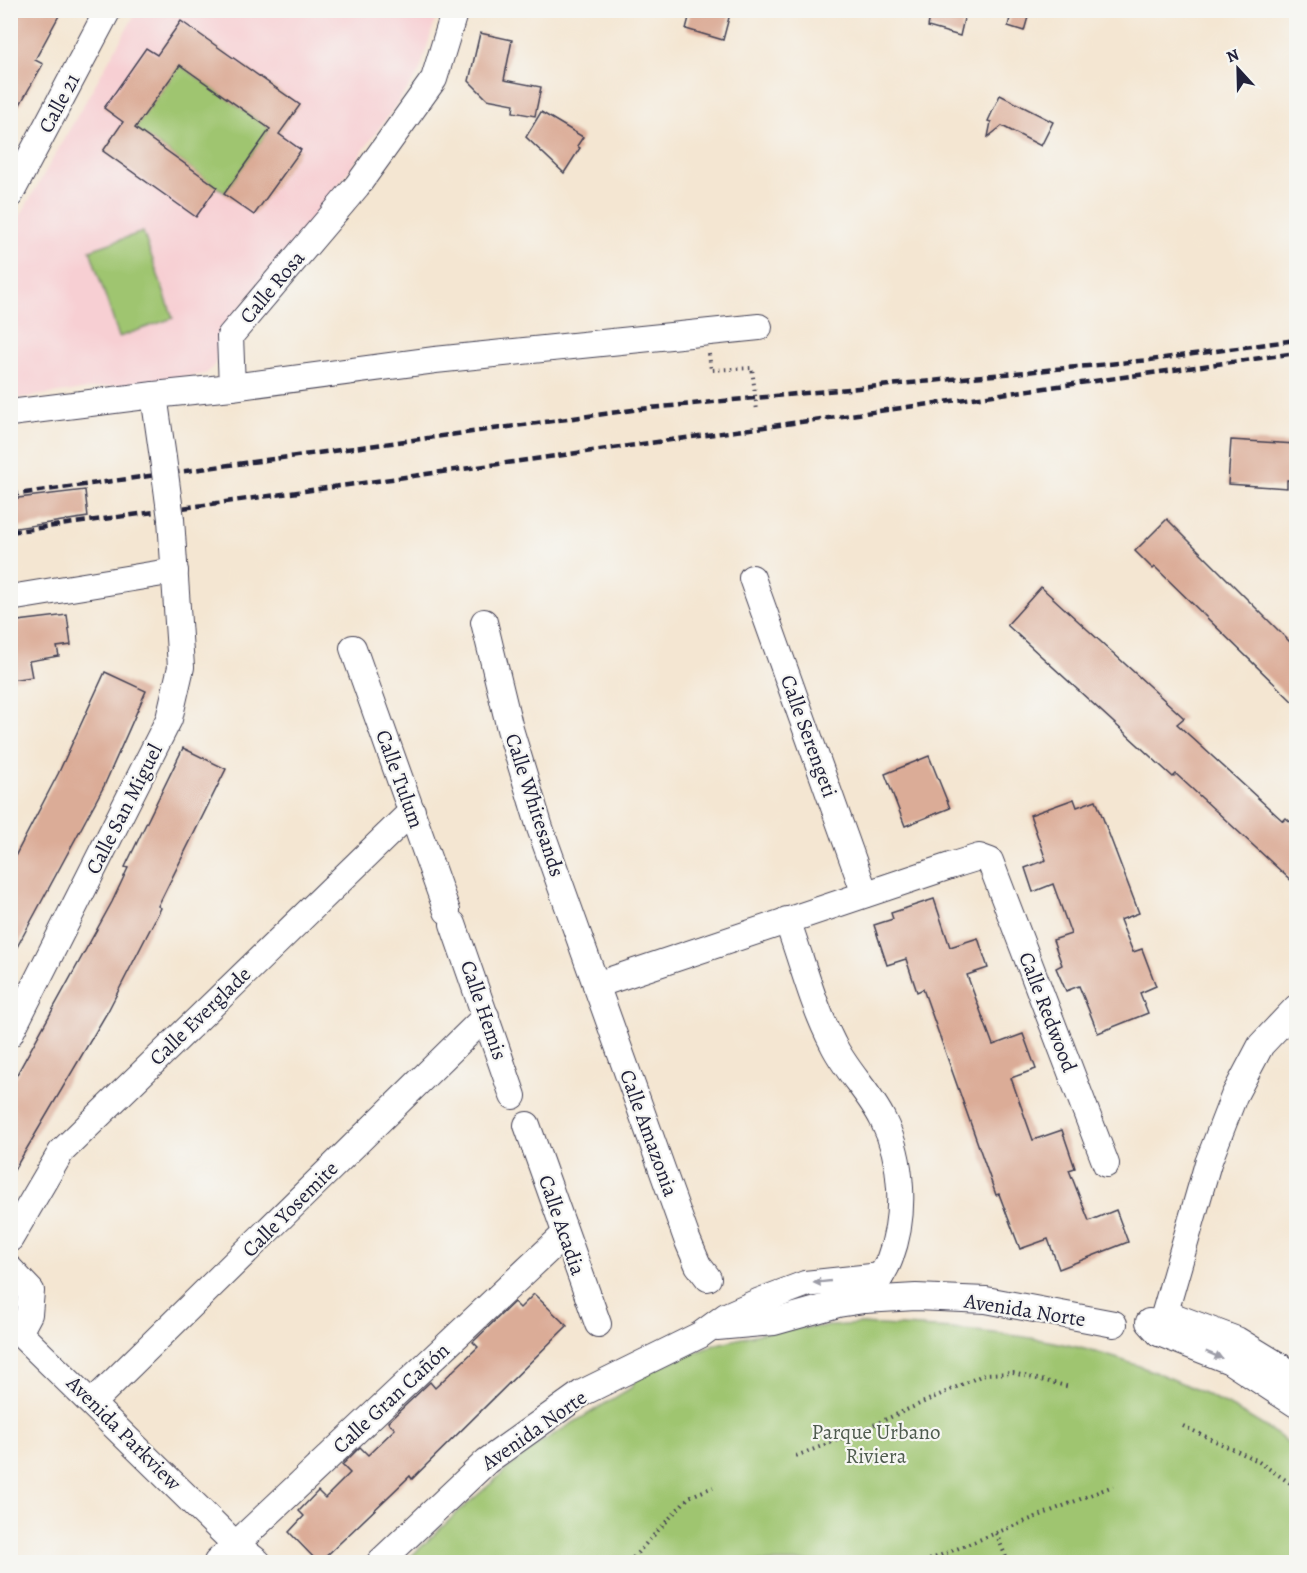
<svg xmlns="http://www.w3.org/2000/svg" width="1307" height="1573" font-family="Alegreya,serif">
  <rect width="100%" height="100%" fill="#f6f6f2"/>
  <filter id="ink" filterUnits="userSpaceOnUse"><feTurbulence type="fractalNoise" baseFrequency=".0167" numOctaves="2"/><feDisplacementMap in="SourceGraphic" scale="12" xChannelSelector="R" yChannelSelector="G"/><feConvolveMatrix kernelMatrix="1 2 1 2 8 2 1 2 1" color-interpolation-filters="sRGB"/></filter>
  <filter id="wash" filterUnits="userSpaceOnUse"><feTurbulence type="fractalNoise" baseFrequency=".008" numOctaves="4" result="noise"/><feDisplacementMap in="SourceGraphic" scale="24" xChannelSelector="R" yChannelSelector="G"/><feGaussianBlur stdDeviation="1.35" result="paint"/><feColorMatrix in="noise" values="0 0 0 0 0 0 0 0 0 0 0 0 0 0 0 0 0 1.4 0 .05"/><feComposite in="paint" operator="in"/></filter>
  <g filter="url(#wash)">
    <rect width="100%" height="100%" fill="#f4e6d2"/>
    <path fill="#f7cfd3" d="M137 11H438L419 73 332 194 223 329 215 365 206 374 11 399V232Z"/>
    <g fill="#9fc570" stroke="#607456" stroke-width="1.5">
      <path d="M180 65 270 129 225 193 135 128Z"/>
      <path d="M143 232 173 318 119 337 90 250Z"/>
      <path d="M860 1324C919 1327 979 1329 1037 1339 1124 1353 1226 1396 1296 1448V1562H405L458 1512 533 1447 631 1388 638 1375 717 1344 775 1330Z"/>
    </g>
    <g id="blocks">
      <g fill="#dbac97">
        <path d="M10 10H62L35 60 43 64 10 122Z"/>
        <path d="M691 10H731L723 40 686 29Z"/>
        <path d="M931 10H966L960 36 928 27Z"/>
        <path d="M1012 10H1030L1024 31 1008 26Z"/>
        <path d="M181 21 300 105 279 134 301 150 254 215 224 194 270 129 180 65 135 128 217 187 196 217 103 151 123 122 104 108 146 48 157 55Z"/>
        <path d="M480 33 512 40 504 80 541 87 535 116 513 112 514 104 487 99 469 81Z"/>
        <path d="M1000 95 1053 122 1041 146 1002 126 988 137 991 122 988 121Z"/>
        <path d="M541 112 583 137 577 146 580 148 564 173 526 137Z"/>
        <path d="M1231 440 1296 444V480H1287V488L1228 484Z"/>
        <path d="M85 490 88 517 10 529V499Z"/>
        <path d="M1167 519 1296 648V705L1155 567 1153 569 1135 551Z"/>
        <path d="M1041 587 1184 718 1177 724 1283 821 1286 818 1296 827V885L1176 774 1173 777 1007 625Z"/>
        <path d="M67 615 71 645 57 647 59 656 29 661 32 677 10 680V622Z"/>
        <path d="M105 672 146 691 104 786 10 960V866L58 774Z"/>
        <path d="M183 748 226 769 158 906 161 908 108 1011 10 1177V1087L112 902 128 868 125 867Z"/>
        <path d="M929 756 950 808 905 826 885 774Z"/>
        <path d="M1074 799 1077 807 1096 800 1139 913 1120 920 1133 952 1142 949 1156 986 1140 993 1148 1013 1098 1033 1079 986 1066 991 1056 968 1062 965 1053 940 1071 934 1053 884 1033 892 1025 868 1046 860 1030 815Z"/>
        <path d="M934 899 950 947 978 938 988 968 967 975 993 1045 1023 1034 1036 1069 1011 1078 1033 1140 1062 1130 1075 1168 1069 1170 1089 1221 1116 1210 1128 1242 1059 1269 1048 1239 1020 1249 999 1194 996 1195 923 989 917 992 906 959 887 965 874 925 893 919 891 913Z"/>
        <path d="M534 1294 567 1326 412 1479 410 1476 319 1563 289 1532 304 1516 299 1511 318 1491 325 1498 350 1473 342 1465 360 1447 368 1455 395 1429 388 1422 430 1382 435 1388 478 1347 473 1342 514 1302 520 1308Z"/>
      </g>
    </g>
  </g>
  <g filter="url(#ink)">
    <use href="#blocks" fill-opacity="0" stroke="#423f52" stroke-width="1.5"/>
    <g fill="none" stroke-linecap="round" stroke-linejoin="round">
      <defs>
        <g id="minor">
          <path d="M10 195 108 10"/>
          <path d="M232 387 435 360 759 327"/>
          <path d="M10 413 154 395"/>
          <path d="M163 458 154 395 232 387 230 336 357 186 434 79 455 10"/>
          <path d="M752 578 865 894"/>
          <path d="M10 598 175 571"/>
          <path d="M484 622 510 729 540 828 687 1239 698 1265 708 1278"/>
          <path d="M353 648 447 911"/>
          <path d="M787 920C802 961 813 1006 833 1044 846 1071 870 1093 883 1120 903 1160 906 1215 890 1258 885 1273 873 1287 864 1300"/>
          <path d="M453 924 513 1096"/>
          <path d="M596 985 950 866 979 857 990 861 1106 1164"/>
          <path d="M10 1034 169 719 181 667 171 519"/>
          <path d="M527 1125 598 1324"/>
          <path d="M10 1239 61 1152 412 811"/>
          <path d="M10 1269 31 1291 29 1314 20 1331"/>
          <path d="M1165 1313 1237 1340 1296 1376"/>
          <path d="M1149 1322 1159 1333 1230 1361 1296 1404"/>
          <path d="M10 1324 235 1544 258 1562"/>
          <path d="M717 1327 774 1322 838 1304 864 1300 916 1297 986 1300 1114 1324"/>
          <path d="M1159 1333 1208 1163 1234 1096 1261 1045 1296 1008"/>
          <path d="M93 1402 486 1016"/>
          <path d="M217 1562 565 1234"/>
          <path d="M380 1562 487 1461 582 1393 700 1335 726 1316 760 1301 805 1284 881 1276"/>
        </g>
      </defs>
      <use href="#minor" stroke="#423f52" stroke-width="28"/>
      <g stroke="#423f52" stroke-width="4" stroke-dasharray="1.5 4.5" stroke-linecap="butt">
        <path d="M709 354 711 370 752 368 757 411"/>
        <path d="M1183 1426 1256 1460 1296 1487"/>
        <path d="M796 1456 856 1433 985 1374 1013 1373 1070 1387"/>
        <path d="M996 1533 1113 1486"/>
        <path d="M629 1562 689 1497 713 1487"/>
        <path d="M924 1562 996 1533 1008 1562"/>
      </g>
      <use href="#minor" stroke="#fff" stroke-width="26"/>
      <g stroke="#22223b" stroke-width="4.5" stroke-dasharray="9 4.5" stroke-linecap="butt">
        <path d="M10 495 640 409 1150 360 1296 340"/>
        <path d="M10 532 1296 353"/>
      </g>
      <defs>
        <path id="minor-bridge" d="M163 458 171 519"/>
      </defs>
      <use href="#minor-bridge" stroke="#423f52" stroke-width="28" stroke-linecap="butt"/>
      <use href="#minor-bridge" stroke="#fff" stroke-width="26"/>
    </g>
    <defs><path id="oneway-solid" d="M-6-.8H1V-3.2L6.5 0L1 3.2V.8H-6Z" transform="scale(1.5)"/></defs>
    <g fill="#9c9ca7">
      <use href="#oneway-solid" transform="translate(822 1282) rotate(174)"/>
      <use href="#oneway-solid" transform="translate(1214 1355) rotate(23)"/>
    </g>
  </g>
  <g text-anchor="middle" stroke-width="4.5" stroke-linejoin="round" paint-order="stroke">
    <g font-size="21" fill="#22223b" stroke="#f6f6f2">
      <text transform="translate(59 103) rotate(-62)" y="7">Calle 21</text>
      <text transform="translate(272 287) rotate(-50)" y="7">Calle Rosa</text>
      <text transform="translate(809 736) rotate(70)" y="7">Calle Serengeti</text>
      <text transform="translate(400 779) rotate(70)" y="7">Calle Tulum</text>
      <text transform="translate(535 805) rotate(72)" y="7">Calle Whitesands</text>
      <text transform="translate(124 809) rotate(-63)" y="7">Calle San Miguel</text>
      <text transform="translate(484 1010) rotate(71)" y="7">Calle Hemis</text>
      <text transform="translate(1048 1012) rotate(69)" y="7">Calle Redwood</text>
      <text transform="translate(200 1016) rotate(-44)" y="7">Calle Everglade</text>
      <text transform="translate(649 1133) rotate(70)" y="7">Calle Amazonia</text>
      <text transform="translate(290 1209) rotate(-45)" y="7">Calle Yosemite</text>
      <text transform="translate(562 1225) rotate(71)" y="7">Calle Acadia</text>
      <text transform="translate(1025 1310) rotate(9)" y="7">Avenida Norte</text>
      <text transform="translate(391 1398) rotate(-43)" y="7">Calle Gran Cañón</text>
      <text transform="translate(534 1430) rotate(-35)" y="7">Avenida Norte</text>
      <text transform="translate(124 1433) rotate(45)" y="7">Avenida Parkview</text>
    </g>
    <g font-size="21" fill="#4e5b4e" stroke="#f6f6f2">
      <text x="876" y="1439">Parque Urbano<tspan x="876" dy="24">Riviera</tspan></text>
    </g>
  </g>
  <rect width="1307" height="1573" fill="none" stroke="#f6f6f2" stroke-width="36"/>
  <g transform="translate(1238 69) rotate(338)" stroke="#f6f6f2" stroke-width="4.5" paint-order="stroke">
  <path d="M0-4.5L10 22L0 15L-10 22Z" fill="#22223b"/>
  <text y="-9" font-size="16" font-weight="bold" text-anchor="middle" fill="#22223b">N</text>
  </g>
</svg>
